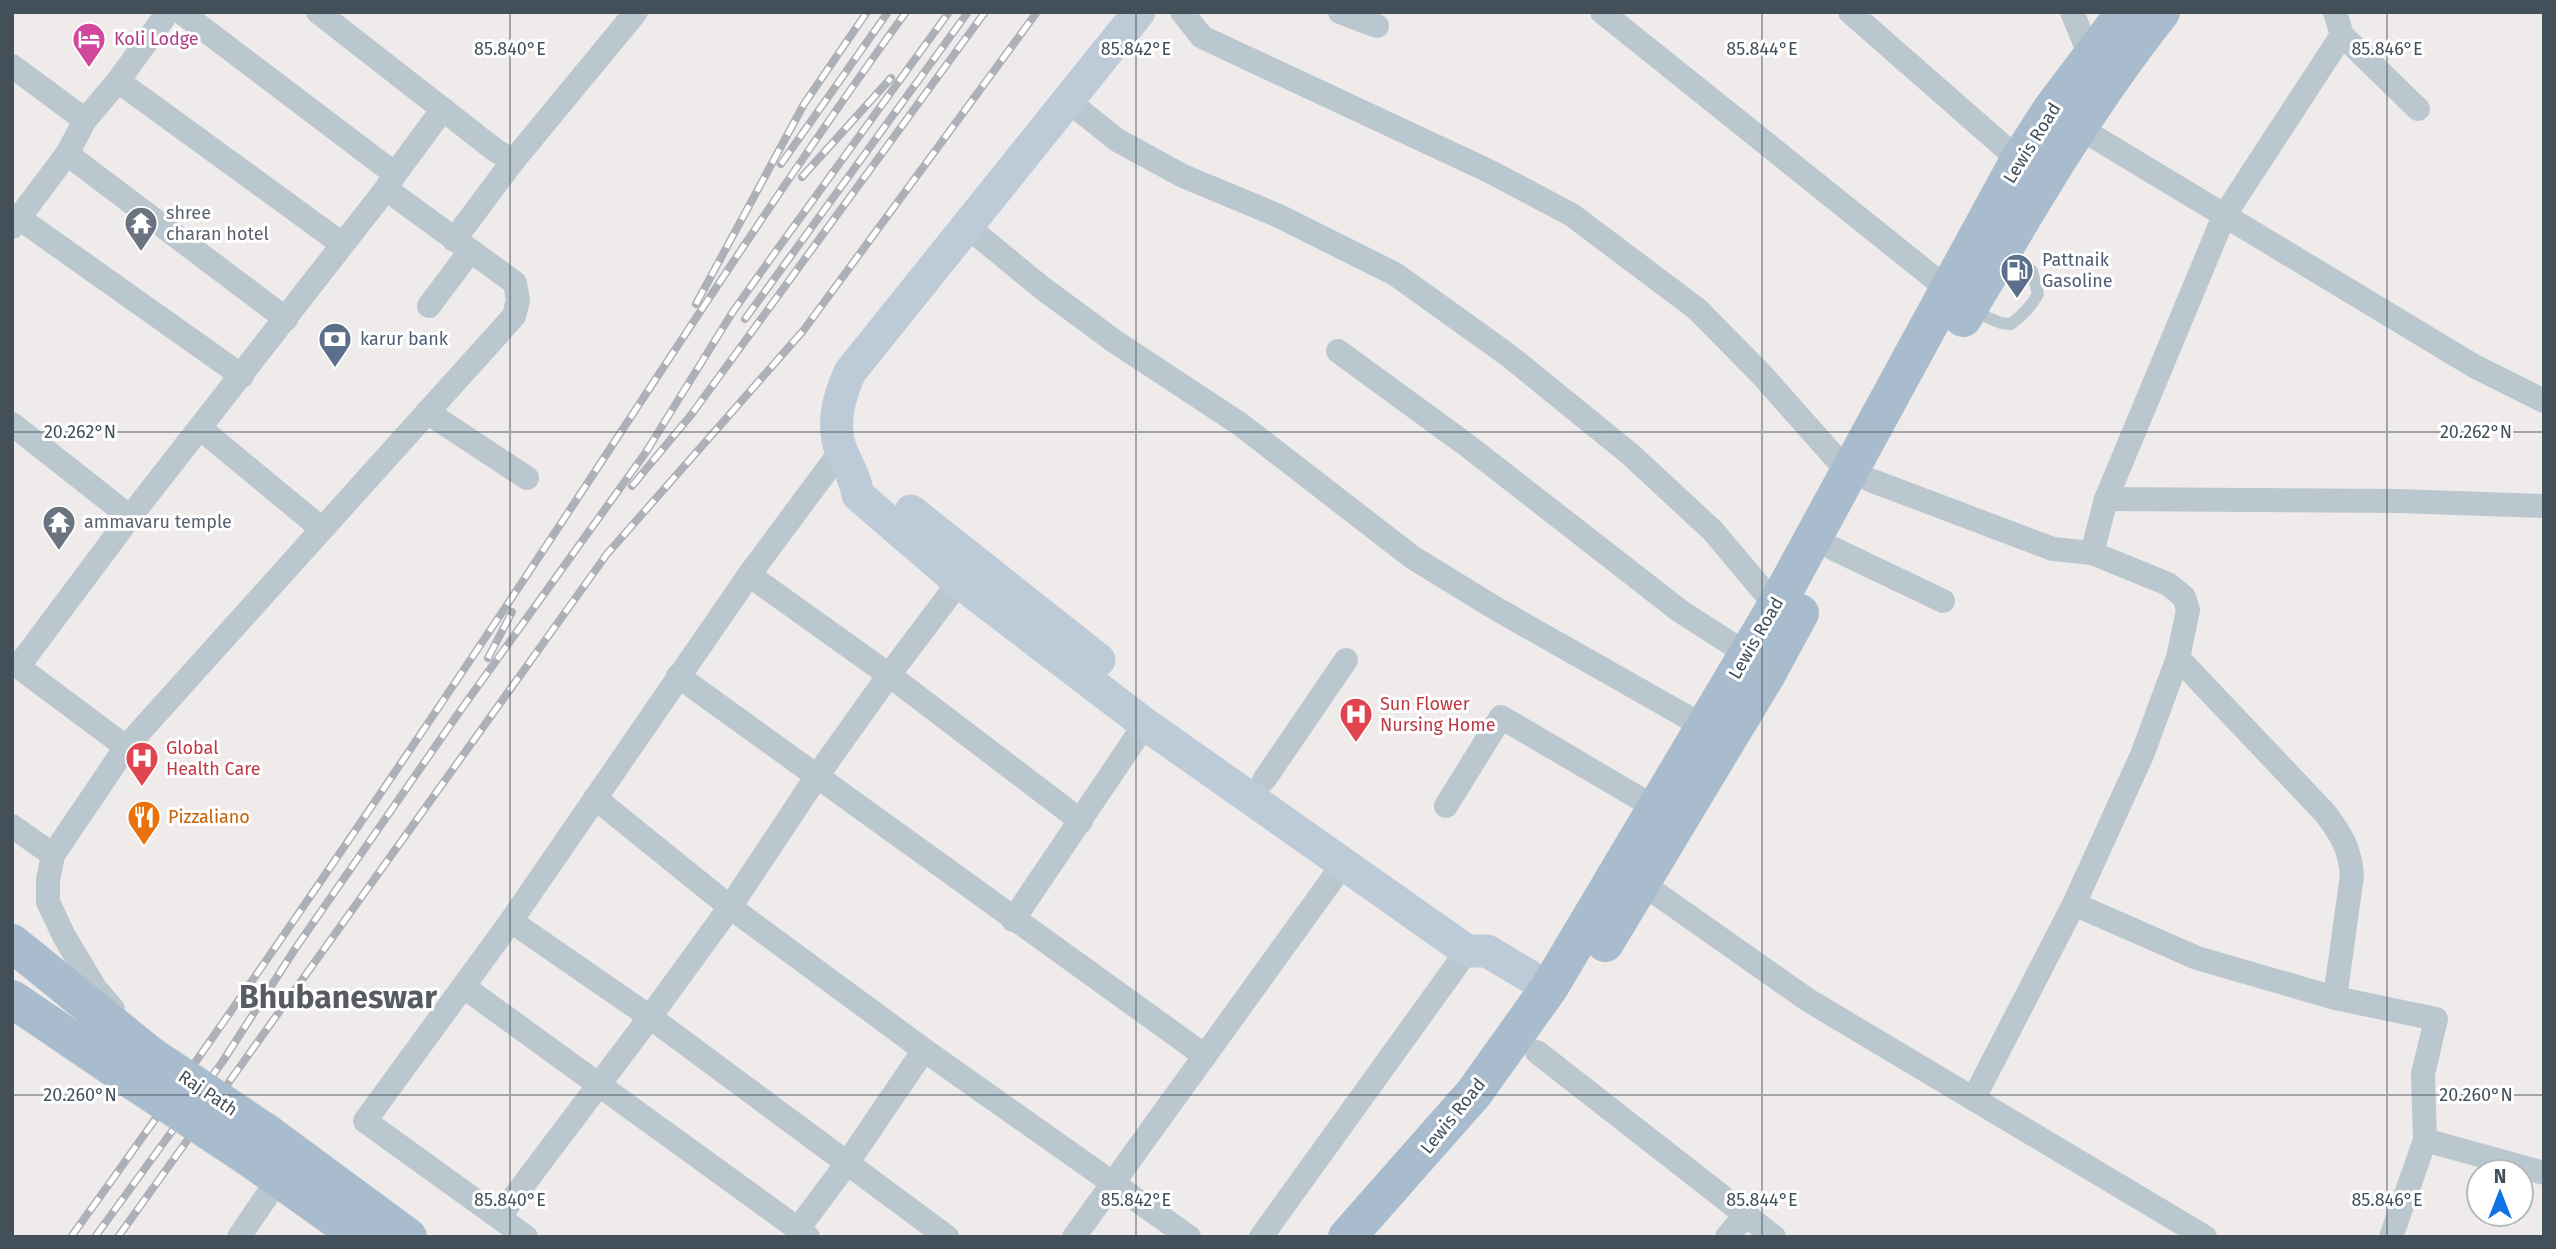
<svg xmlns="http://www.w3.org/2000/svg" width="2556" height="1249" font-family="'Fira Sans',sans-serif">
  <rect width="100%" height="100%" fill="#efebeb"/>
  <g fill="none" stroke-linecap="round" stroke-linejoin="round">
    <path stroke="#bbc7cf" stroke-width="12" d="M1971 311 2001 323 2011 324C2023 315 2031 307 2038 294L2032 271 2007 251"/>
    <g stroke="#bbc7cf" stroke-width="24">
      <path d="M181 12 395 174 386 189"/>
      <path d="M318 12 495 150 513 161"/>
      <path d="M1182 12 1202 37 1491 172 1572 215 1697 309 1762 375 1848 472"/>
      <path d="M1340 12 1377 26"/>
      <path d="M1602 12 1950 291"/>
      <path d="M1850 12 2019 160"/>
      <path d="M2072 12 2090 56"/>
      <path d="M2335 12 2342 35 2418 109"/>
      <path d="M12 66 85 120"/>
      <path d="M118 81 342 244"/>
      <path d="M1067 100 1117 140 1183 176 1279 216 1395 274 1508 355 1630 454 1713 531 1776 606"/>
      <path d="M2078 127 2474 366 2544 401"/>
      <path d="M67 154 286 319"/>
      <path d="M395 174 443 109"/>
      <path d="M19 218 242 376"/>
      <path d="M12 227 67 154 85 120 118 81 168 12"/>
      <path d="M968 227 1041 287 1114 341 1240 424 1412 557 1495 608 1703 726"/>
      <path d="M454 240 513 161 636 12"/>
      <path d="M429 306 470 251"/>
      <path d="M1338 351 1468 446 1680 611 1747 654"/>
      <path d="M427 412 527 478"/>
      <path d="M12 424 130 517"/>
      <path d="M201 429 322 529"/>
      <path d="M1870 480 2053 549 2092 553 2168 584 2184 597 2188 610 2178 658 2142 755 2074 904 1974 1098"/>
      <path d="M2106 499 2399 501 2544 506"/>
      <path d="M1834 549 1943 601"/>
      <path d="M2092 553 2106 499 2224 216 2342 35"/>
      <path d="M749 575 889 675 1081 821"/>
      <path d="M2178 658 2325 813C2341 834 2350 849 2352 875L2335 998"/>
      <path d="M12 662 126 747"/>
      <path d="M18 667 130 517 386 189 515 283 518 300 514 316 126 747 53 855 48 880V902L64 936 95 988 113 1009"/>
      <path d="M678 676 1205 1056"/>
      <path d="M1264 780 1346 660"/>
      <path d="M595 798 730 907 924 1050 1189 1237"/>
      <path d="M1446 806 1501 717 1654 807"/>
      <path d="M12 826 53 855"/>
      <path d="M1643 884 1808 1000 2205 1237"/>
      <path d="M2074 904 2197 958 2335 998 2436 1019 2423 1074 2425 1140 2391 1237"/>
      <path d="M1013 920 1145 724"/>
      <path d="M511 921 650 1017 947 1237"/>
      <path d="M464 987 798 1229"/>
      <path d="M1537 1052 1774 1237"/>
      <path d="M2425 1140 2544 1173"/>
      <path d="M499 1217 650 1017 730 907 817 776 889 675 959 582"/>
      <path d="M239 1237 279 1178"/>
      <path d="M526 1237 365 1121 511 921 749 575 841 451"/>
      <path d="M808 1237 798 1229 848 1162 924 1050"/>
      <path d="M1074 1237 1344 863"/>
      <path d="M1261 1237 1467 951"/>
      <path d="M1727 1237 1747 1213"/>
    </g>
    <g stroke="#bdcad7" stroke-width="33">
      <path d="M1139 12 850 372C839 396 831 427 842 453 850 471 854 475 858 495L959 582 1145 724 1467 951H1487L1549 988"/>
      <path d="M911 511 1099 660"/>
    </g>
    <g stroke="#a9bccd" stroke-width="38">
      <path d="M1963 318C2025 213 2085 108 2161 12"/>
      <path d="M12 943 150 1055"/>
      <path d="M1605 943 1767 674 1800 613"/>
      <path d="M12 999 130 1079"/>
      <path d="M267 1133 408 1237"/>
      <path d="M254 1161 361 1237"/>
      <path d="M1347 1237 1474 1093 1549 988 1776 606 2019 160 2051 110 2125 12"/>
    </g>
    <defs>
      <g id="rail">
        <path d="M781 164 888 12"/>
        <path d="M802 177 891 78"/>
        <path d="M696 304 804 104 867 12"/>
        <path d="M745 319 968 12"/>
        <path d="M632 486 691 415 985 12"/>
        <path d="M488 658 512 612"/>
        <path d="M71 1237C237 1007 396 773 552 537 668 361 782 183 906 12"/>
        <path d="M95 1237 223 1061 295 949 460 711 646 452 732 313 766 265 949 12"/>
        <path d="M118 1237 607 554 803 331 1037 12"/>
      </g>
    </defs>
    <use href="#rail" stroke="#adb1b7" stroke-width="8"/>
    <use href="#rail" stroke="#fff" stroke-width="5" stroke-dasharray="16" stroke-linecap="butt"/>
    <g stroke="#a9bccd" stroke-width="38">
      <path d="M150 1055 267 1133"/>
      <path d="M130 1079 254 1161"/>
    </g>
  </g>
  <path fill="none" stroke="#43505a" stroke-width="2" stroke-opacity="0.45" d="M510 12V1237M1136 12V1237M1762 12V1237M2387 12V1237M12 432H2544M12 1095H2544"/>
  <defs>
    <symbol id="hotel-pin" viewBox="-11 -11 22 30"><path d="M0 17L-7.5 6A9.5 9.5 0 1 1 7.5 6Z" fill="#d1479c" stroke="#fff"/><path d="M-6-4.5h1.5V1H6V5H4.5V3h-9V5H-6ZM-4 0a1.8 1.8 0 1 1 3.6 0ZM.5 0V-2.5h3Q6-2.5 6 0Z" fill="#fff"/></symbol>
    <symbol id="temple-pin" viewBox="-11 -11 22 30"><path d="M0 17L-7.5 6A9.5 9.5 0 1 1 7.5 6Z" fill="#6b7280" stroke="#fff"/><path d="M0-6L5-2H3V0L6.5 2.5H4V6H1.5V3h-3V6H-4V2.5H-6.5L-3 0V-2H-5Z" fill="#fff"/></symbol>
    <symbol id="fuel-pin" viewBox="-11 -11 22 30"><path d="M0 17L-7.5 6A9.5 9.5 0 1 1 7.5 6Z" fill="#5c6f8a" stroke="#fff"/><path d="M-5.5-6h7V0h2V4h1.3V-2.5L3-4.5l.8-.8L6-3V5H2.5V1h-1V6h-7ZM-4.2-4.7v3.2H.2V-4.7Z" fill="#fff"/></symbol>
    <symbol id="bank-pin" viewBox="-11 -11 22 30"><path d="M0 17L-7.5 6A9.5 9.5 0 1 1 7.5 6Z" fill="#5c6f8a" stroke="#fff"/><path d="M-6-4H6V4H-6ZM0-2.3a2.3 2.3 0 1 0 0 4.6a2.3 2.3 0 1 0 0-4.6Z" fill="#fff"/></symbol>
    <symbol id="hospital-pin" viewBox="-11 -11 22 30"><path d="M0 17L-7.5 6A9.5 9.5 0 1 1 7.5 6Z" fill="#e0444e" stroke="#fff"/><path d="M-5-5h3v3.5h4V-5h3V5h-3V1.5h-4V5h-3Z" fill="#fff"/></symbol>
    <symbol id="restaurant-pin" viewBox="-11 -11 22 30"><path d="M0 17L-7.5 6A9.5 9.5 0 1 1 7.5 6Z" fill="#e8710a" stroke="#fff"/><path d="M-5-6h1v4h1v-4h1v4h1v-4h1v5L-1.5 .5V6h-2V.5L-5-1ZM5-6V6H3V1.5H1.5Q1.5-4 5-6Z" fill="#fff"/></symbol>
  </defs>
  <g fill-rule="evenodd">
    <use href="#hotel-pin" x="70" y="20" width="38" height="52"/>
    <use href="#temple-pin" x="122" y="204" width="38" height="52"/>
    <use href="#fuel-pin" x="1998" y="251" width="38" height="52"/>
    <use href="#bank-pin" x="316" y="320" width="38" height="52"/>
    <use href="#temple-pin" x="40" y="503" width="38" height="52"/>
    <use href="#hospital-pin" x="1337" y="695" width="38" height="52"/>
    <use href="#hospital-pin" x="123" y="739" width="38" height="52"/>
    <use href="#restaurant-pin" x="125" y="798" width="38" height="52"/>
  </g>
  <g text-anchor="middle" stroke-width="6" stroke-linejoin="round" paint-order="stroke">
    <g font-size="18" fill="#b23c85" stroke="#fff" text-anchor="start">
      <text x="114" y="45">Koli Lodge</text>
    </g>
    <g font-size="18" fill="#43505a" stroke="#fff">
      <text transform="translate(2032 143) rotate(-58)" y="6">Lewis Road</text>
      <text transform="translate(1756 638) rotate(-60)" y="6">Lewis Road</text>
      <text transform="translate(208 1093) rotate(34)" y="6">Raj Path</text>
      <text transform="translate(1453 1116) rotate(-51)" y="6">Lewis Road</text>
    </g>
    <g font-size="18" fill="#5b616d" stroke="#fff" text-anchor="start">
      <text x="166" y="219">shree<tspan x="166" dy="21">charan hotel</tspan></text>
      <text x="84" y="528">ammavaru temple</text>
    </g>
    <g font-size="18" fill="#4e5e75" stroke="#fff" text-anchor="start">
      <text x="2042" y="266">Pattnaik<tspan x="2042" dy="21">Gasoline</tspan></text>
      <text x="360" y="345">karur bank</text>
    </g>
    <g font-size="18" fill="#be3a42" stroke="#fff" text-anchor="start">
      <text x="1380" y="710">Sun Flower<tspan x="1380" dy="21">Nursing Home</tspan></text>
      <text x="166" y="754">Global<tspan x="166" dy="21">Health Care</tspan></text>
    </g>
    <g font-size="18" fill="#c56008" stroke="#fff" text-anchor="start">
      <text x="168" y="823">Pizzaliano</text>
    </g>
    <g font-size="32" font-weight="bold" fill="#585c61" stroke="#fff">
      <text x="338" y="1008">Bhubaneswar</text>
    </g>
  </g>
  <g font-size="18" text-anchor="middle" fill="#43505a" stroke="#fff" stroke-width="6" stroke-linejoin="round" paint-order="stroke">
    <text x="510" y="55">85.840°E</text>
    <text x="1136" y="55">85.842°E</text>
    <text x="1762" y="55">85.844°E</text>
    <text x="2387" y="55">85.846°E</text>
    <text x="80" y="438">20.262°N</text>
    <text x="2476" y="438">20.262°N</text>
    <text x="80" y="1101">20.260°N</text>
    <text x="2476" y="1101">20.260°N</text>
    <text x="510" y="1206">85.840°E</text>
    <text x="1136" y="1206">85.842°E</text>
    <text x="1762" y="1206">85.844°E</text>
    <text x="2387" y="1206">85.846°E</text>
  </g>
  <rect width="2556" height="1249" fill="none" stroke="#43505a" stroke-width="28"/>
  <g transform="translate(2500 1193)"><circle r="33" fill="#ffffff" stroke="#b4b9bd" stroke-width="2"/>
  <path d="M0-5L12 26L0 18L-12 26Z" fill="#0f72e5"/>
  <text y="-10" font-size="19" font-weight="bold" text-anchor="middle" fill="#43505a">N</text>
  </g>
</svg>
